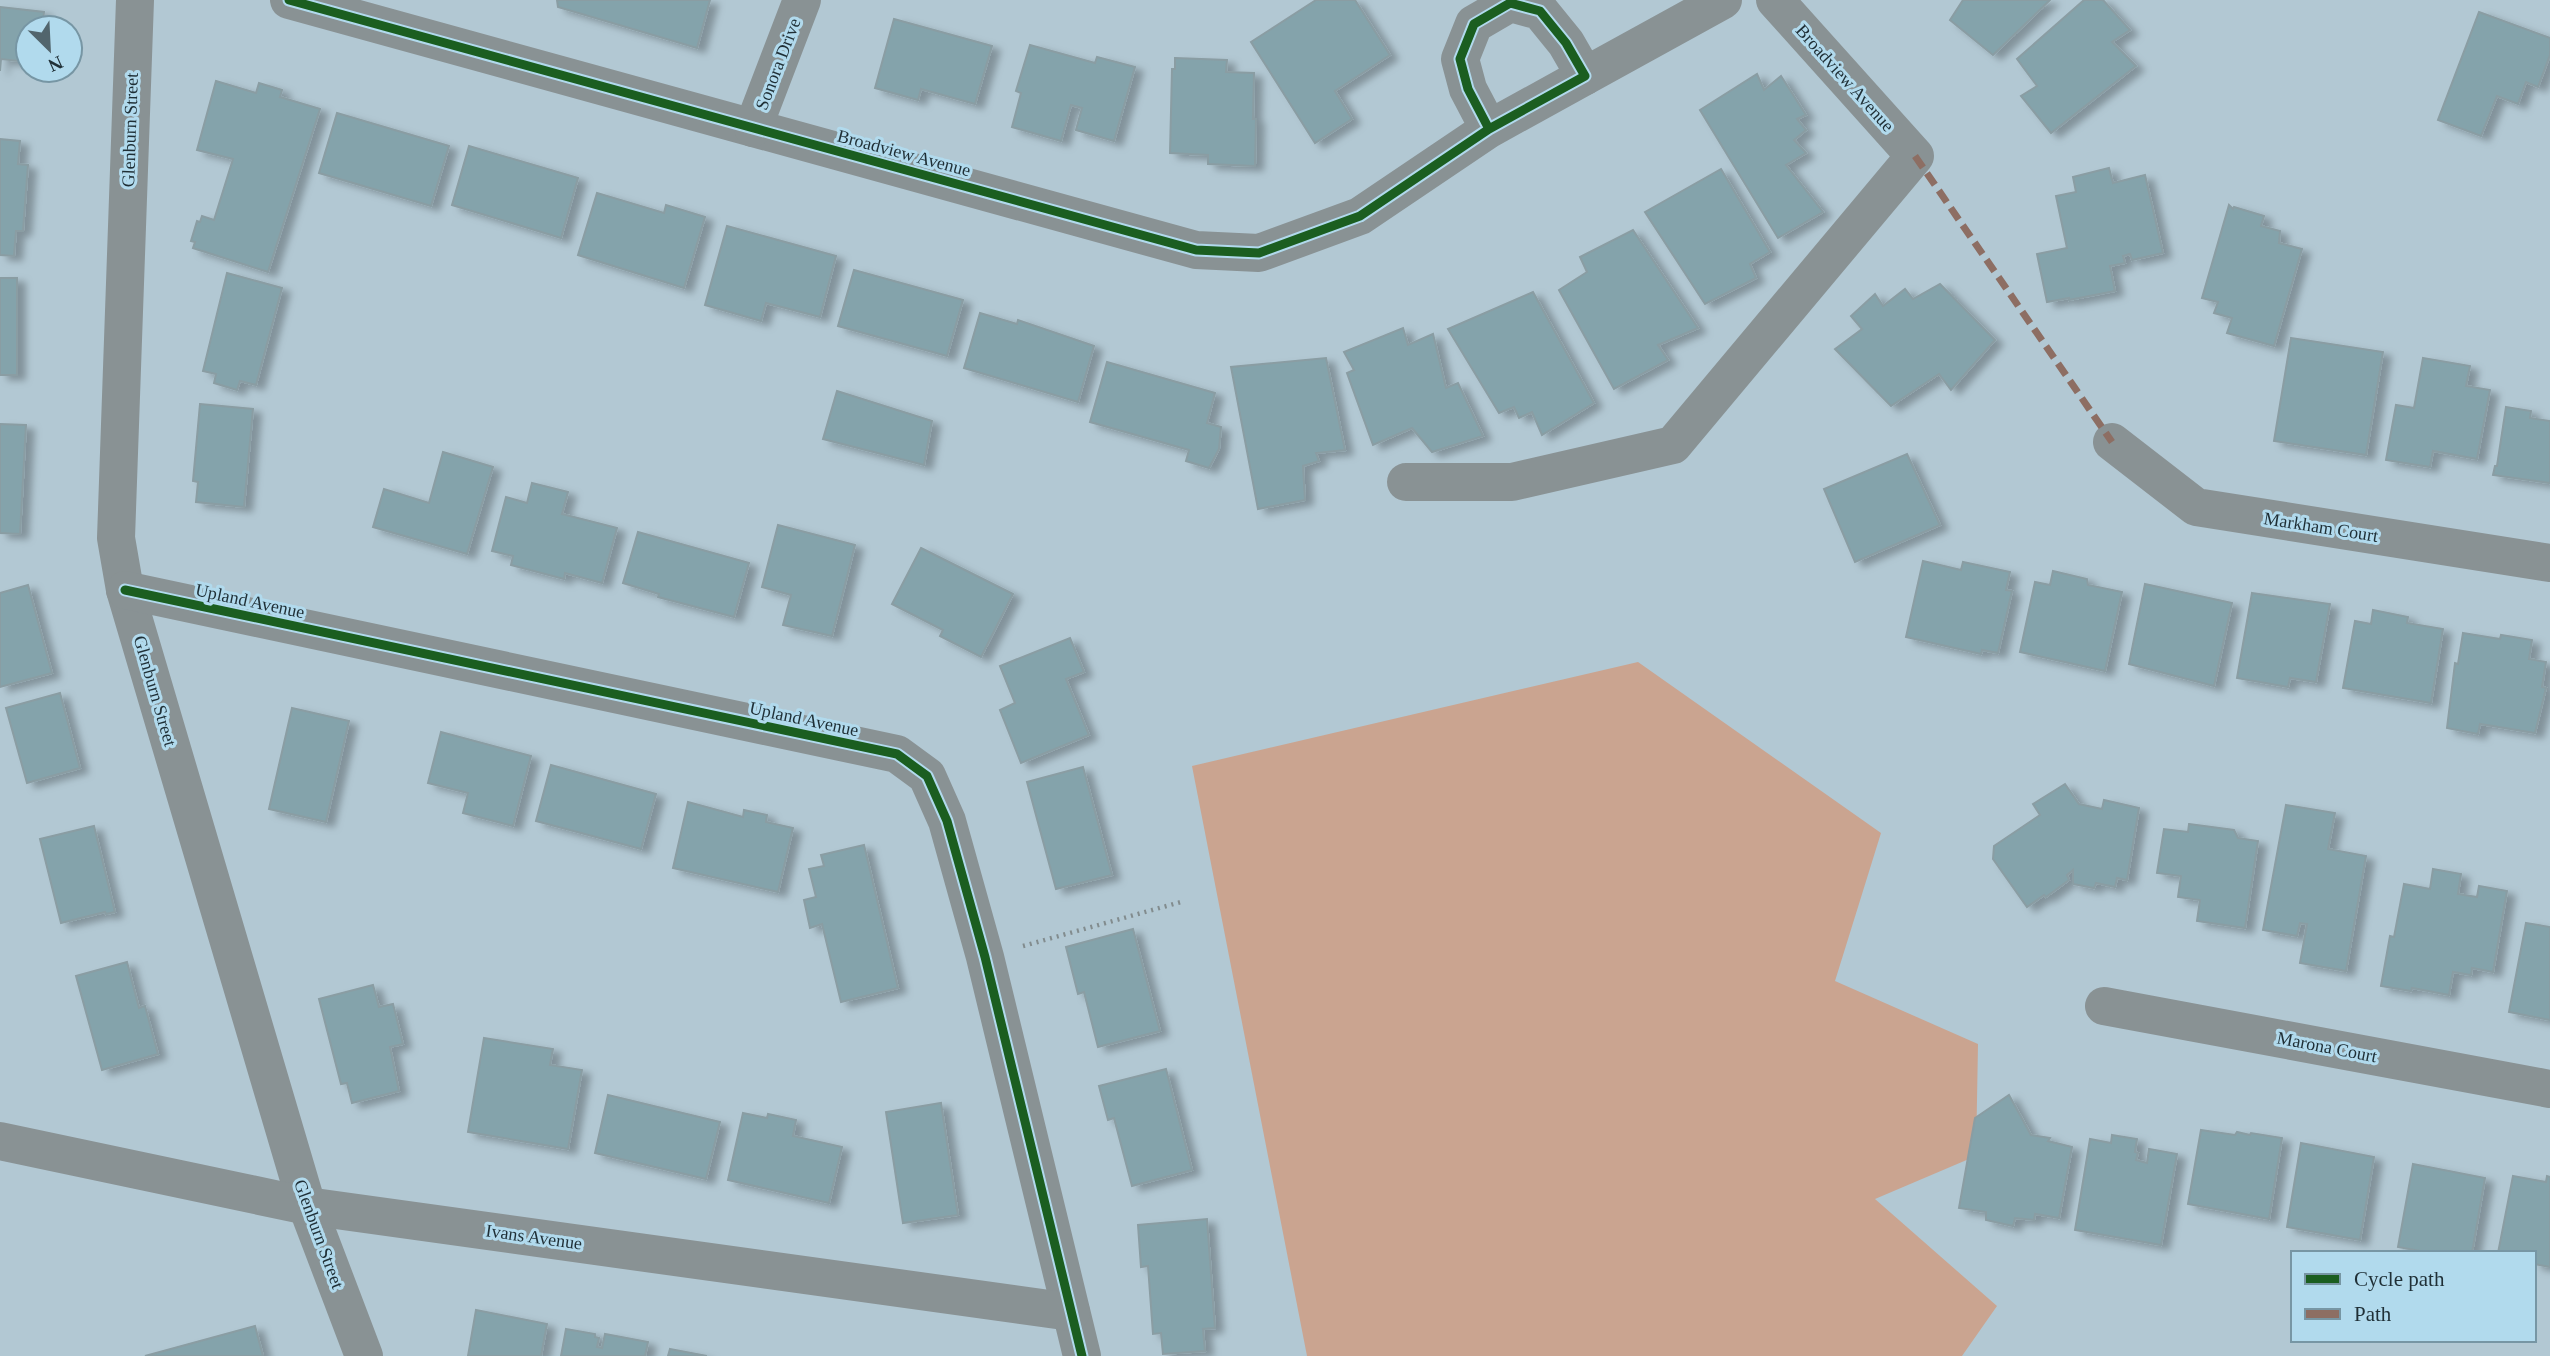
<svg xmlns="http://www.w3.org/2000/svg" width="2550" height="1356" font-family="'Times New Roman',serif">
  <defs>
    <filter id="shadow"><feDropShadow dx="8" dy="4.5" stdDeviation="3.5" flood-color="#0004"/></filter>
  </defs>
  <rect width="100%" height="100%" fill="#b2c8d3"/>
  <path fill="#caa490" d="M1638 662 1881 833 1835 981 1978 1044 1976 1156 1875 1199 1997 1306 1962 1356H1307L1192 766Z"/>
  <g fill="#84a3ab" stroke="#8a9da3" stroke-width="2" filter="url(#shadow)">
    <path d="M557 0H710L697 48 558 7Z"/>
    <path d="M1316 0H1355L1390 55 1335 91 1352 119 1315 143 1251 42Z"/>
    <path d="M1963 0H2050L1993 55 1950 20Z"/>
    <path d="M2084 0H2103L2130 30 2112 42 2136 66 2051 133 2021 96 2037 86 2017 59Z"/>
    <path d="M0 7 44 12 42 28H28V62L1 59 0 71Z"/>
    <path d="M2479 12 2550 38V55L2538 87 2526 82 2518 104 2497 96 2481 136 2438 120Z"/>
    <path d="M894 19 992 46 975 104 921 89 918 100 875 88Z"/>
    <path d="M1030 45 1095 63 1097 57 1135 67 1114 141 1076 130 1082 108 1071 105 1061 141 1012 127 1021 93 1016 91Z"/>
    <path d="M1175 58 1227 60 1226 72 1254 73 1253 119H1256L1255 166 1208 164V155L1170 153 1172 69H1175Z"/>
    <path d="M1757 74 1764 90 1781 76 1806 115 1797 119 1806 130 1794 140 1806 153 1786 165 1823 212 1778 238 1700 110Z"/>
    <path d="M216 81 256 93 259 83 282 90 280 97 320 109 268 272 193 248 195 242 191 241 197 221 200 222 202 216 214 220 233 159 197 150Z"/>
    <path d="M337 113 449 146 431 206 319 173Z"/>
    <path d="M0 139 20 141 18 164 28 165 23 231H16L14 256 0 255Z"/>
    <path d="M469 146 578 178 561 238 452 205Z"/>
    <path d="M2109 168 2113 183 2145 175 2163 253 2132 260 2130 254 2123 256 2125 263 2110 266 2115 291 2069 300V298L2047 302 2037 254 2067 248 2056 196 2076 192 2073 177Z"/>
    <path d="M1721 169 1770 252 1750 264 1756 278 1705 304 1645 212Z"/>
    <path d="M597 193 664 213 666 205 705 217 684 288 578 255Z"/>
    <path d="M2229 205 2233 209 2234 207 2264 216 2261 226 2280 231 2279 243 2302 249 2274 346 2227 333 2232 318 2214 313 2218 302 2202 298Z"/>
    <path d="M727 226 836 256 820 317 766 303 761 321 705 305Z"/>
    <path d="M1633 230 1698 328 1658 345 1668 360 1614 389 1559 290 1587 272 1580 257Z"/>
    <path d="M854 270 963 300 947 356 838 326Z"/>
    <path d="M227 273 282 288 256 385 240 381 237 390 214 383 216 374 203 371Z"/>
    <rect x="0" y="278" width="17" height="97"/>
    <path d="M1940 284 1995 340 1951 390 1939 374 1891 406 1835 349 1862 329 1851 316 1875 294 1883 306 1905 289 1913 299Z"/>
    <path d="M1533 292 1594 403 1542 435 1532 412 1519 418 1514 407 1499 413 1448 329Z"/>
    <path d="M980 313 1017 324 1018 320 1094 346 1078 402 964 368Z"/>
    <path d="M1403 328 1408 345 1433 334 1446 388 1458 383 1483 436 1432 452 1412 428 1373 445 1347 373 1354 370 1344 352Z"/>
    <path d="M2291 338 2383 352 2366 455 2274 441Z"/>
    <path d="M1326 358 1345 450 1316 453 1319 461 1303 466 1305 500 1258 509 1231 367Z"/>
    <path d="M2423 358 2470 366 2466 386 2490 390 2477 459 2433 451 2430 467 2386 460 2396 405 2414 408Z"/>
    <path d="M1107 362 1215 393 1207 423 1221 427 1219 449 1209 468 1186 461 1189 450 1090 422Z"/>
    <path d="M837 391 932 421 924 465 823 439Z"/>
    <path d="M200 404 253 409 244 507 196 502 198 482 193 481Z"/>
    <path d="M2506 407 2531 411 2530 418 2550 421V483L2493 475 2495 466H2497Z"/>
    <path d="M0 424 26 425 20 534 0 533Z"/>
    <path d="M443 452 493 467 467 554 373 527 384 489 429 503Z"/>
    <path d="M1907 454 1940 525 1855 562 1824 489Z"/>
    <path d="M532 483 568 492 562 514 617 528 602 583 565 573 564 579 511 565 513 556 492 551 506 497 527 503Z"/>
    <path d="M778 525 855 545 832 636 783 625 791 595 762 587Z"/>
    <path d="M638 532 749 563 734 617 658 597 659 594 623 583Z"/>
    <path d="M921 548 1013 594 981 657 940 636 943 630 892 604Z"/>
    <path d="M1923 561 1961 570 1963 562 2010 572 2006 590 2012 591 1998 653 1982 650 1981 654 1906 637Z"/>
    <path d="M2053 571 2087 579 2088 585 2122 592 2105 671 2020 652 2035 582 2050 585Z"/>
    <path d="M2145 584 2232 603 2214 686 2129 664Z"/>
    <path d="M28 585 52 673 0 687V593Z"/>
    <path d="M2252 593 2330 604 2316 682 2290 678 2288 687 2237 678Z"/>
    <path d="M2373 610 2408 617 2407 623 2443 629 2431 703 2343 688 2355 621 2371 624Z"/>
    <path d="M2463 633 2500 639 2501 635 2532 640 2529 659 2546 662 2542 687 2546 688 2535 733 2480 724 2478 734 2447 728 2455 663 2458 664Z"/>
    <path d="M1070 638 1084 672 1066 679 1089 735 1021 763 1000 710 1015 703 1000 666Z"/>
    <path d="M60 693 80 768 27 783 6 708Z"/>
    <path d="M292 708 349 721 326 822 269 809Z"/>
    <path d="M441 732 531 756 513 826 463 813 468 793 428 783Z"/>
    <path d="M551 765 656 794 641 849 536 821Z"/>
    <path d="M1083 767 1112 875 1056 889 1027 782Z"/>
    <path d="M2065 784 2079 804 2102 809 2104 800 2139 808 2127 880 2117 878 2115 887 2096 883 2094 888 2073 884V870L2067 875 2069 880 2046 897 2044 895 2027 907 1993 859 1994 846 2040 815 2033 804Z"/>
    <path d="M688 802 743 817 744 810 767 815 766 822 793 828 778 892 673 868Z"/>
    <path d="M2286 805 2335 813 2328 849 2366 856 2346 971 2300 963 2307 924 2300 923 2297 936 2263 930Z"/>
    <path d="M2189 824 2234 830 2238 838 2258 841 2245 928 2197 921 2200 900 2178 897 2181 876 2157 873 2164 829 2188 832Z"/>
    <path d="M94 826 115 912 106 914 105 912 61 923 40 839Z"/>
    <path d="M864 845 898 988 841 1002 822 924 810 928 804 900 816 897 809 869 824 866 821 855Z"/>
    <path d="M2433 869 2461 874 2458 894 2477 897 2479 886 2507 891 2493 972 2472 968 2471 975 2453 972 2449 995 2412 988 2411 991 2381 986 2390 936 2394 937 2404 884 2430 889Z"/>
    <path d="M2526 923 2550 927V1020L2509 1012Z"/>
    <path d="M1133 929 1160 1031 1098 1047 1084 992 1078 994 1066 947Z"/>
    <path d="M127 962 139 1008 145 1006 158 1054 102 1070 76 976Z"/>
    <path d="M373 985 379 1007 393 1004 403 1044 390 1047 399 1091 352 1103 347 1083 341 1084 319 999Z"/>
    <path d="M484 1038 553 1049 550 1065 582 1070 568 1149 468 1132Z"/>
    <path d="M1166 1069 1192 1170 1132 1186 1114 1118 1108 1120 1099 1086Z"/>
    <path d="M608 1095 720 1122 706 1179 595 1153Z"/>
    <path d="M2009 1095 2031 1135 2050 1138 2048 1141 2072 1147 2059 1218 2035 1214 2034 1220 2015 1218 2013 1226 1986 1220V1212L1959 1208 1975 1118Z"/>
    <path d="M941 1103 958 1215 903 1223 886 1112Z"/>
    <path d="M743 1113 767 1118 768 1114 796 1120 793 1136 842 1147 829 1203 728 1180Z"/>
    <path d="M2201 1130 2235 1135 2237 1132 2250 1135 2251 1133 2282 1138 2269 1219 2188 1204Z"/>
    <path d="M2112 1135 2137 1139 2135 1152 2138 1153 2136 1160 2147 1163 2149 1149 2177 1154 2161 1245 2075 1230 2090 1139 2111 1143Z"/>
    <path d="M2301 1143 2374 1157 2360 1240 2287 1227Z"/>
    <path d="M2413 1164 2485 1178 2472 1253H2431L2398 1247Z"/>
    <path d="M2513 1176 2546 1182 2547 1176 2550 1177V1267L2534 1264V1253H2498Z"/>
    <path d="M1207 1219 1215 1328 1203 1329 1205 1351 1163 1354 1161 1333 1153 1334 1148 1266 1141 1267 1138 1225Z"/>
    <path d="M476 1310 547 1324 541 1356H468Z"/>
    <path d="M255 1326 263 1356H145Z"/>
    <path d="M566 1329 595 1334V1337L599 1338 597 1347 602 1348 605 1334 648 1342 645 1356H561Z"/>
    <path d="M670 1349 707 1356H668Z"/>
  </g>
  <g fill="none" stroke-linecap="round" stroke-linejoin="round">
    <path stroke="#828c8e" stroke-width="4.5" stroke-dasharray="2 5" stroke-linecap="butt" d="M1023 946 1181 902"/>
    <g stroke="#899294" stroke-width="38">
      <path d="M135 0 116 538 125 590 307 1206 364 1356"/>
      <path d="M289 0 1196 250 1259 253 1360 216 1489 129 1585 76 1566 43 1540 11 1510 3 1474 24 1460 59 1468 89 1489 129"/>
      <path d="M1585 76 1723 0"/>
      <path d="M753 128 802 0"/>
      <path d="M2112 442 2196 507 2550 563"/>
      <path d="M1406 482H1512L1673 445 1915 156 1775 0"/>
      <path d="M125 590 897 754 927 776 947 821 985 957 1082 1356"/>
      <path d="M2104 1006 2550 1089"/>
      <path d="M0 1141 307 1206 1071 1312"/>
    </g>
    <path stroke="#8d6e63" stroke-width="7" stroke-dasharray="14 7" stroke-linecap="butt" d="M1915 156 2112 442"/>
    <defs>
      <g id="cycleway">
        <path d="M289 0 1196 250 1259 253 1360 216 1489 129 1585 76 1566 43 1540 11 1510 3 1474 24 1460 59 1468 89 1489 129"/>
        <path d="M125 590 897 754 927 776 947 821 985 957 1082 1356"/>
      </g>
    </defs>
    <use href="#cycleway" stroke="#b1daed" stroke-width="13"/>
    <use href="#cycleway" stroke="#1b5e20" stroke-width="9"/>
  </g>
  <g text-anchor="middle" stroke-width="6" stroke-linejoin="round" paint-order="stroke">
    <g font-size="18" fill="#1f2f36" stroke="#b1daed">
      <text transform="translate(778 64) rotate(-69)" y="6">Sonora Drive</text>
      <text transform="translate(1845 78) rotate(48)" y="6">Broadview Avenue</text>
      <text transform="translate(130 130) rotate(-88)" y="6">Glenburn Street</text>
      <text transform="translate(904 153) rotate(15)" y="6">Broadview Avenue</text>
      <text transform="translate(2321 527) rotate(9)" y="6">Markham Court</text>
      <text transform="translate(250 601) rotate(12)" y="6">Upland Avenue</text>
      <text transform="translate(155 691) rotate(74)" y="6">Glenburn Street</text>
      <text transform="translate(804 719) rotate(12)" y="6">Upland Avenue</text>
      <text transform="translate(2327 1047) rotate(11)" y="6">Marona Court</text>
      <text transform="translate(319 1234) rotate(70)" y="6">Glenburn Street</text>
      <text transform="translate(534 1237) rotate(8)" y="6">Ivans Avenue</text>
    </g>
  </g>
  <rect x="2291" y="1251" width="245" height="91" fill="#b1daed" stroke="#7796a4" stroke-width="2"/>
  <rect x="2305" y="1274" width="35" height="10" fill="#1b5e20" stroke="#7796a4" stroke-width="2"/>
  <text x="2354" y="1286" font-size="21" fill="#1f2f36">Cycle path</text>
  <rect x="2305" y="1309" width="35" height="10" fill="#8d6e63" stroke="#7796a4" stroke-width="2"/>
  <text x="2354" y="1321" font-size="21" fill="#1f2f36">Path</text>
  <g transform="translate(49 49) rotate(156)"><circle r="33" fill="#b1daed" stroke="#7796a4" stroke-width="2"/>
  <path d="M0-5L12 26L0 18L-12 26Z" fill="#52656d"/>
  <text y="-10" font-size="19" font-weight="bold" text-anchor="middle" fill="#1f2f36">N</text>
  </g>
</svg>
